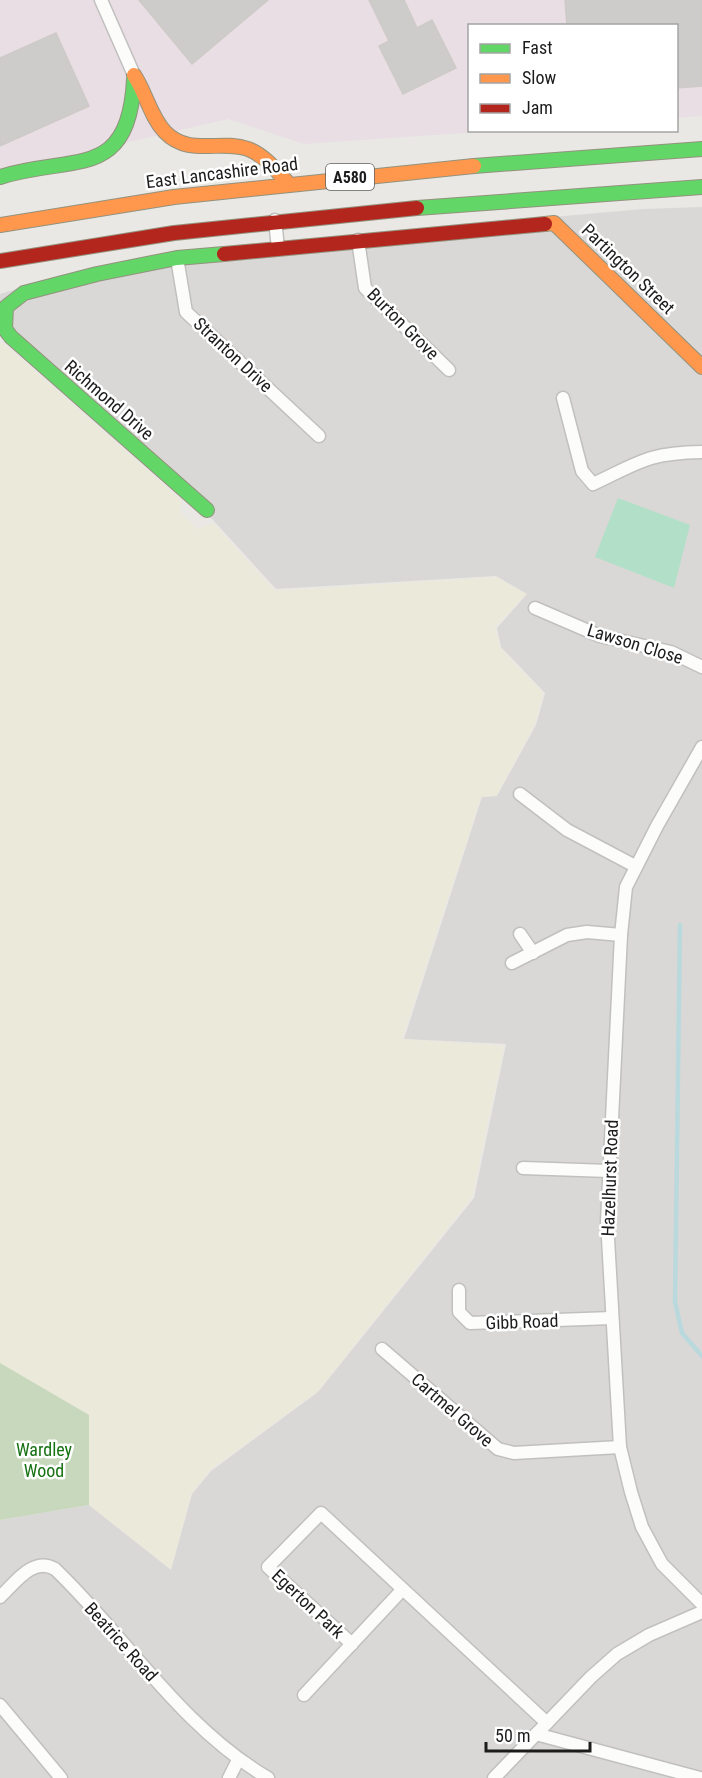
<svg xmlns="http://www.w3.org/2000/svg" width="702" height="1778" font-family="'Roboto Condensed',sans-serif">
  <rect width="100%" height="100%" fill="#eae8e5"/>
  <path fill="#d9d8d6" d="M702 207V1778H0V1520L89 1505 171 1570 192 1494 211 1471 318 1392 474 1198 506 1044 404 1039 482 797 497 796 536 725 545 693 501 647 497 628 527 594 496 576 276 589 213 520 0 332V294L61 275 293 240 643 209Z"/>
  <path fill="#e8dee4" d="M0 0H702V116L677 118 676 26H470V130L493 131 304 144 228 119 0 172Z"/>
  <path fill="#ebe9d9" d="M3 343 181 500 180 513 198 529 213 523 275 591 496 577 526 594 495 627 500 648 543 693 535 724 496 796 481 797 402 1039 504 1046 472 1197 318 1391 210 1470 191 1494 171 1569 89 1505V1415L0 1363V344Z"/>
  <path fill="#c8d8bc" d="M0 1363 89 1415V1505L0 1520Z"/>
  <path fill="#b2dfc7" d="M618 498 690 525 674 588 595 557Z"/>
  <g fill="none" stroke-linecap="round" stroke-linejoin="round">
    <path stroke="#bad9dc" stroke-width="4.5" d="M680 925 675 1302 682 1333 702 1356"/>
  </g>
  <g fill="#ceccca" stroke="#cdcac7" stroke-width="1.5">
    <path d="M139 0H268L192 64Z"/>
    <path d="M369 0H404L417 28 432 20 456 68 403 94 379 46 389 41Z"/>
    <path d="M565 0H702V86L676 88V26H567Z"/>
    <path d="M56 33 89 106 0 146V58Z"/>
  </g>
  <g fill="none" stroke-linecap="round" stroke-linejoin="round">
    <defs>
      <g id="street">
        <path d="M101 0 134 75"/>
        <path d="M275 220 278 248"/>
        <path d="M358 240 365 288 449 370"/>
        <path d="M177 258 186 312 319 436"/>
        <path d="M563 398 582 471 593 484C640 462 647 453 702 452"/>
        <path d="M535 608 600 636 671 652 702 667"/>
        <path d="M702 747 657 826 626 887 621 935 607 1221 620 1447 631 1492 642 1527 662 1564 702 1604"/>
        <path d="M520 794 567 830 635 866"/>
        <path d="M520 934 533 953"/>
        <path d="M512 963 567 935 587 932 621 935"/>
        <path d="M523 1168 609 1171"/>
        <path d="M459 1290V1312L470 1323 612 1318"/>
        <path d="M382 1349 498 1449 514 1453 620 1447"/>
        <path d="M0 1597C15 1583 33 1556 55 1569 127 1638 180 1726 268 1778"/>
        <path d="M352 1644 268 1567 321 1513 547 1723"/>
        <path d="M304 1695 402 1590"/>
        <path d="M0 1705 61 1778"/>
        <path d="M536 1734 700 1778"/>
        <path d="M229 1778 238 1760"/>
        <path d="M494 1778 591 1677 617 1654 649 1635 702 1612"/>
      </g>
      <g id="fast">
        <path d="M474 166 702 149"/>
        <path d="M0 177C73 154 129 182 134 79"/>
        <path d="M417 208 702 187"/>
        <path d="M207 510 11 337 5 329 6 307 24 293 97 274 177 258 224 254"/>
      </g>
      <g id="slow">
        <path d="M134 75C146 93 150 116 165 132 189 157 220 139 248 149 264 155 276 170 287 182"/>
        <path d="M545 224 554 223 702 367"/>
        <path d="M0 225 174 197 474 166"/>
      </g>
      <g id="jam">
        <path d="M224 254 545 224"/>
        <path d="M0 261 174 233 417 208"/>
      </g>
    </defs>
    <use href="#street" stroke="#c1c0bf" stroke-width="15"/>
    <use href="#fast" stroke="#93927e" stroke-width="16"/>
    <use href="#slow" stroke="#93927e" stroke-width="16"/>
    <use href="#jam" stroke="#93927e" stroke-width="16"/>
    <use href="#street" stroke="#fcfcfb" stroke-width="12"/>
    <use href="#fast" stroke="#63d668" stroke-width="14"/>
    <use href="#slow" stroke="#ff974d" stroke-width="14"/>
    <use href="#jam" stroke="#b3261e" stroke-width="14"/>
  </g>
  <g text-anchor="middle" stroke-width="5" stroke-linejoin="round" paint-order="stroke">
    <rect fill="#fff" stroke="#606060" stroke-width="1.5" x="326" y="164" width="48" height="26" rx="4.5"/>
    <g font-size="16" font-weight="bold" fill="#1c1c1c">
      <text x="350" y="183">A580</text>
    </g>
    <g font-size="18" fill="#1c1c1c" stroke="#fff">
      <text transform="translate(222 173) rotate(-7)" y="6">East Lancashire Road</text>
      <text transform="translate(628 269) rotate(44)" y="6">Partington Street</text>
      <text transform="translate(403 324) rotate(45)" y="6">Burton Grove</text>
      <text transform="translate(233 355) rotate(43)" y="6">Stranton Drive</text>
      <text transform="translate(109 400) rotate(41)" y="6">Richmond Drive</text>
      <text transform="translate(635 644) rotate(17)" y="6">Lawson Close</text>
      <text transform="translate(610 1178) rotate(-88)" y="6">Hazelhurst Road</text>
      <text transform="translate(522 1322) rotate(-2)" y="6">Gibb Road</text>
      <text transform="translate(452 1410) rotate(41)" y="6">Cartmel Grove</text>
      <text transform="translate(308 1604) rotate(43)" y="6">Egerton Park</text>
      <text transform="translate(121 1642) rotate(48)" y="6">Beatrice Road</text>
    </g>
    <g font-size="18" fill="#157212" stroke="#fff">
      <text x="44" y="1456">Wardley<tspan x="44" dy="21">Wood</tspan></text>
    </g>
  </g>
  <rect x="468" y="24" width="210" height="108" fill="#ffffff" stroke="#a4a4a4" stroke-width="1.5"/>
  <rect x="480" y="44" width="30" height="9" fill="#63d668" stroke="#a4a4a4" stroke-width="1.5"/>
  <text x="522" y="54" font-size="18" fill="#1c1c1c">Fast</text>
  <rect x="480" y="74" width="30" height="9" fill="#ff974d" stroke="#a4a4a4" stroke-width="1.5"/>
  <text x="522" y="84" font-size="18" fill="#1c1c1c">Slow</text>
  <rect x="480" y="104" width="30" height="9" fill="#b3261e" stroke="#a4a4a4" stroke-width="1.5"/>
  <text x="522" y="114" font-size="18" fill="#1c1c1c">Jam</text>
  <path d="M486 1742v9h104v-9" fill="none" stroke="#1c1c1c" stroke-width="3"/>
  <text x="495" y="1742" font-size="18" fill="#1c1c1c" stroke="#ffffff" stroke-width="4.5" paint-order="stroke">50 m</text>
</svg>
